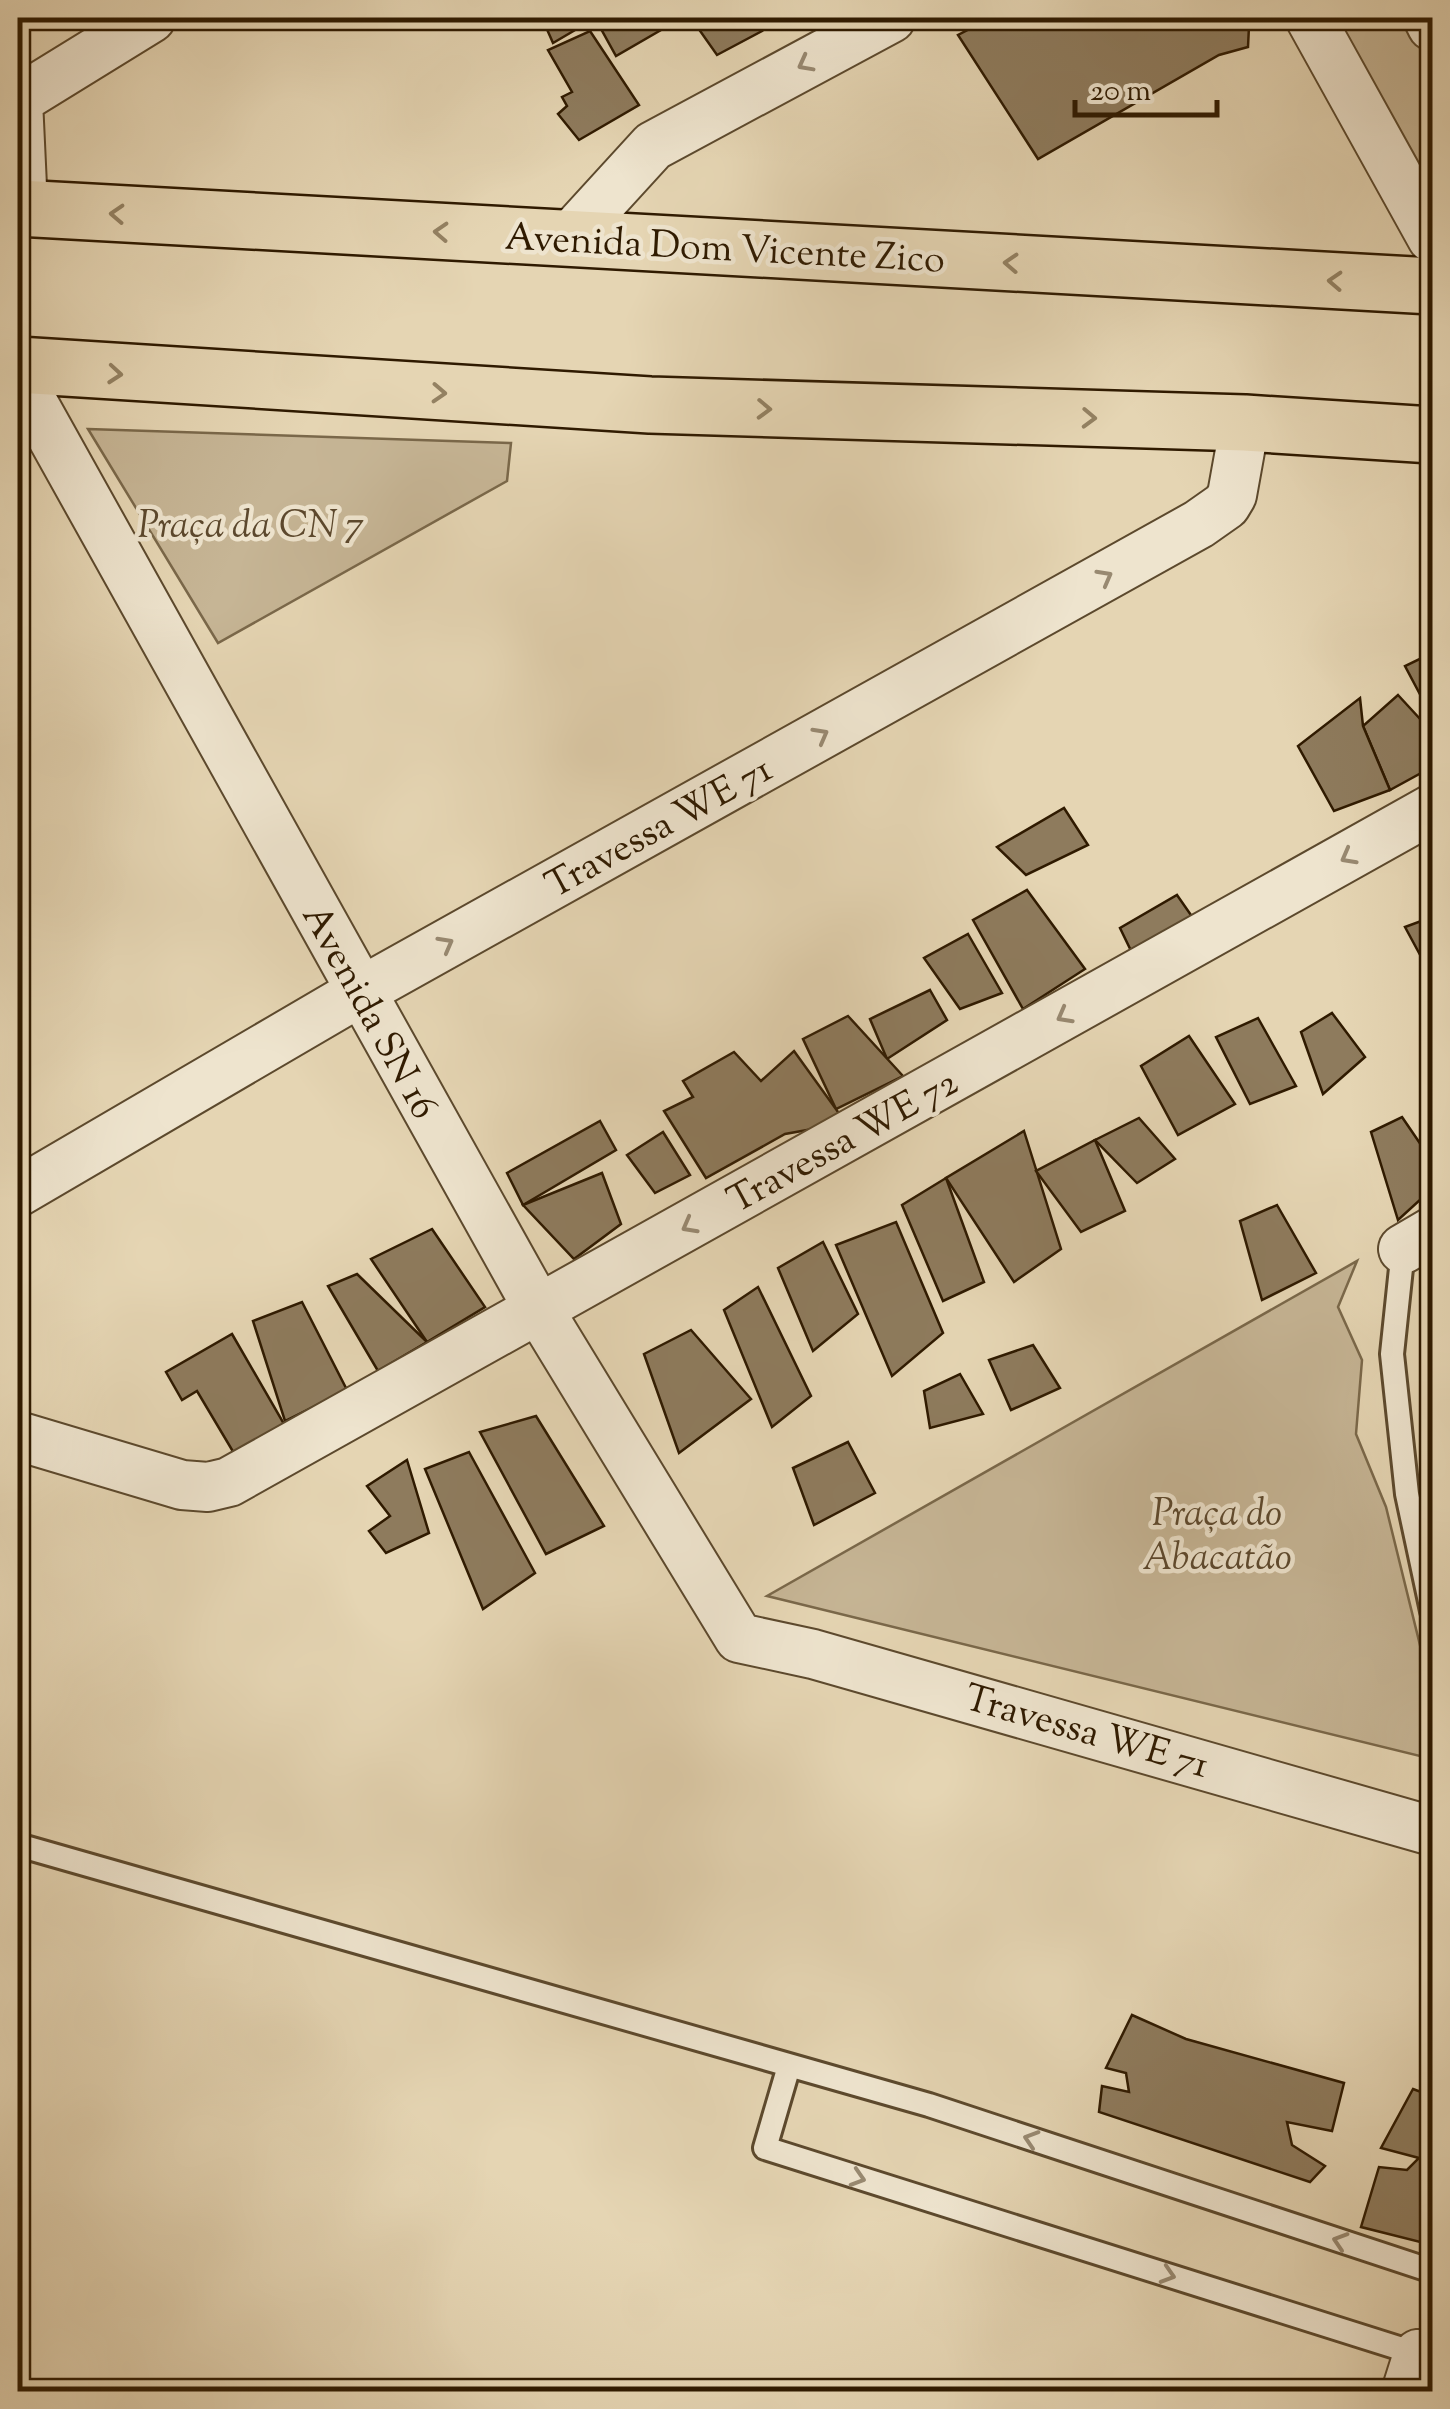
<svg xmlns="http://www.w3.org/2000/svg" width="1450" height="2409" font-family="'Sorts Mill Goudy',serif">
  <rect width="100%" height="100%" fill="#e5d5b3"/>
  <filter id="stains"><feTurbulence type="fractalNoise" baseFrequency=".002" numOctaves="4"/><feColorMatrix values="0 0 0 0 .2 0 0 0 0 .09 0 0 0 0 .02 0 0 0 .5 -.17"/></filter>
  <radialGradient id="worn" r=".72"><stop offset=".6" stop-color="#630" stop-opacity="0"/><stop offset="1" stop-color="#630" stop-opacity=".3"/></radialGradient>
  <g fill="#c6b595" stroke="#7a684a" stroke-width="2.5">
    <path d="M1333 18H1410L1432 61V198Z"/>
    <path d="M88 429 511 443 507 481 218 643Z"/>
    <path d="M1357 1261 1338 1307 1362 1360 1356 1434 1386 1507 1432 1694V1759L767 1596Z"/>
  </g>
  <g fill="#8e7b5d" stroke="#2f1a00" stroke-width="2.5">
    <path d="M522 18H585L587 23 553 43 542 18 525 22Z"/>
    <path d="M595 18H679L680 19 616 56Z"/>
    <path d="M691 18H755L762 31 717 55Z"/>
    <path d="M991 18H1244L1249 26 1248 47 1219 55 1038 159 958 35Z"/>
    <path d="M590 31 639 105 579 140 558 114 567 106 562 97 572 92 548 50Z"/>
    <path d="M1432 653V717L1405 666Z"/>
    <path d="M1398 695 1432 732V767L1390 790 1363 726Z"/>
    <path d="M1360 698 1363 726 1390 790 1334 811 1298 746Z"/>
    <path d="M1064 808 1088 845 1026 875 997 847Z"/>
    <path d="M1027 890 1085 969 1023 1009 973 920Z"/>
    <path d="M1177 895 1200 928 1136 961 1120 928Z"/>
    <path d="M1432 917V977L1405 927Z"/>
    <path d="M968 934 1002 993 960 1009 924 958Z"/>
    <path d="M930 990 947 1020 887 1059 870 1019Z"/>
    <path d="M1332 1013 1365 1057 1323 1094 1301 1032Z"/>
    <path d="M848 1016 903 1076 836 1109 803 1039Z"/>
    <path d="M1258 1018 1296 1086 1250 1104 1216 1037Z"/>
    <path d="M1189 1036 1235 1104 1178 1135 1141 1066Z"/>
    <path d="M794 1051 846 1123 785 1134 706 1178 664 1111 693 1097 683 1081 734 1052 761 1081Z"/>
    <path d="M1402 1117 1432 1161V1189L1398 1220 1371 1132Z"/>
    <path d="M1139 1118 1175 1159 1137 1183 1095 1140Z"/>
    <path d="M600 1121 616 1150 523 1205 507 1173Z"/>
    <path d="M1024 1131 1061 1249 1014 1282 946 1178Z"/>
    <path d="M663 1132 690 1175 655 1193 627 1155Z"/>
    <path d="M1095 1140 1125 1211 1081 1232 1036 1171Z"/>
    <path d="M602 1173 621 1224 574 1259 523 1205Z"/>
    <path d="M946 1178 984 1282 943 1301 902 1205Z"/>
    <path d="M1277 1205 1316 1273 1262 1300 1240 1221Z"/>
    <path d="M896 1222 943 1333 892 1376 836 1245Z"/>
    <path d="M432 1229 485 1307 427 1342 371 1259Z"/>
    <path d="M823 1242 858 1314 813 1351 778 1268Z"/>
    <path d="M357 1274 427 1342 378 1371 328 1286Z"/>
    <path d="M758 1287 811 1396 772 1427 724 1310Z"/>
    <path d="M302 1302 347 1390 285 1421 253 1321Z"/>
    <path d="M691 1330 751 1399 679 1453 644 1354Z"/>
    <path d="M232 1334 291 1436 241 1465 197 1391 182 1400 166 1372Z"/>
    <path d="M1033 1345 1060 1388 1011 1410 989 1360Z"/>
    <path d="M1432 1370V1437L1424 1403Z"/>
    <path d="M960 1374 983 1414 930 1428 924 1391Z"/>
    <path d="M536 1416 604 1526 546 1554 480 1432Z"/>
    <path d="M848 1442 875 1493 814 1525 793 1468Z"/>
    <path d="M469 1452 535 1573 483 1609 425 1469Z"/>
    <path d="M407 1460 429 1533 386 1553 369 1531 390 1516 367 1486Z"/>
    <path d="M1132 2015 1186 2039 1344 2083 1332 2131 1287 2122 1292 2145 1325 2166 1310 2182 1099 2112 1102 2086 1129 2092 1126 2073 1106 2068Z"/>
    <path d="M1413 2089 1432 2096V2245L1361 2227 1379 2167 1407 2170 1419 2158 1381 2148Z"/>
  </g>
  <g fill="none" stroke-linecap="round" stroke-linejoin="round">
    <defs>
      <g id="service">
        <path d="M1403 1249 1392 1354 1407 1494 1432 1611"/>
        <path d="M18 1845 929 2105 1432 2271"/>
        <path d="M789 2066 765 2148 1424 2356"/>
      </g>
      <g id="minor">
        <path d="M1310 18 1432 238"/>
        <path d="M1428 18 1432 26"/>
        <path d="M23 208 18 100 151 18"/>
        <path d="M568 239 653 146 891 18"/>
        <path d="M18 376 539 1310 739 1638 813 1654 1432 1831"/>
        <path d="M18 1192 360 992 1199 524 1226 505 1232 495 1245 423"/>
        <path d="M1403 1249 1432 1232"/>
        <path d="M18 1436 182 1485 208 1487 229 1482 1432 809"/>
        <path d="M1406 2392 1418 2354"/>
      </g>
      <g id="primary">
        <path d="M18 208 1432 286"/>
        <path d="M18 365 650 405 1245 423 1432 435"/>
      </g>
    </defs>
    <use href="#service" stroke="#5c492d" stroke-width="28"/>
    <use href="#minor" stroke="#5c492d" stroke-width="52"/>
    <use href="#primary" stroke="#2f1a00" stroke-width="60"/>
    <use href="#service" stroke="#eee4ce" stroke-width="22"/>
    <use href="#minor" stroke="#eee4ce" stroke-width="48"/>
    <use href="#primary" stroke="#e5d5b3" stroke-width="55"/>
  </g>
  <defs><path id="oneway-chevron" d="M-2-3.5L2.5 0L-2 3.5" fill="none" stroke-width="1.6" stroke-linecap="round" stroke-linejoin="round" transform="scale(2.5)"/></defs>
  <g stroke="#988971">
    <use href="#oneway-chevron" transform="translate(805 64) rotate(152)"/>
    <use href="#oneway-chevron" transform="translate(1105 577) rotate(-29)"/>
    <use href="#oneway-chevron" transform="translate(821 735) rotate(-29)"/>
    <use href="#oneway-chevron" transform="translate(1348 857) rotate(151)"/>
    <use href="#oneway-chevron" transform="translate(446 944) rotate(-29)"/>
    <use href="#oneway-chevron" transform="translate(1064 1016) rotate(151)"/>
    <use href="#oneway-chevron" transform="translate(689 1226) rotate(151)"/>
    <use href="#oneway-chevron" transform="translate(1031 2139) rotate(-162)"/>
    <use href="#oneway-chevron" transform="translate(858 2178) rotate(17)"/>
    <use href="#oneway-chevron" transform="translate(1340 2241) rotate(-162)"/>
    <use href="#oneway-chevron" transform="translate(1168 2275) rotate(17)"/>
  </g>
  <g stroke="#938162">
    <use href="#oneway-chevron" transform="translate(117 214) rotate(-177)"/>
    <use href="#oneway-chevron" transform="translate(441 232) rotate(-177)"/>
    <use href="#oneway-chevron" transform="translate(1011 263) rotate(-177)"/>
    <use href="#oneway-chevron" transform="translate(1335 281) rotate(-177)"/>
    <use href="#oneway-chevron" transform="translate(115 374) rotate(5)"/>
    <use href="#oneway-chevron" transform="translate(439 393) rotate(3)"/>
    <use href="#oneway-chevron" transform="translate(764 409) rotate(2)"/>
    <use href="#oneway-chevron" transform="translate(1089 418) rotate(2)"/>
  </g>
  <g text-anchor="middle" stroke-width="9" stroke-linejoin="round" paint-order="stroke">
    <g font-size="38" fill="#2f1a00" stroke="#eee4ce">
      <text transform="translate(725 247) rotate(3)" y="13">Avenida Dom Vicente Zico</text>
      <text transform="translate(658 826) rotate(-29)" y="13">Travessa WE 71</text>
      <text transform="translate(371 1011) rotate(61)" y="13">Avenida SN 16</text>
      <text transform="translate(842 1140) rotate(-29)" y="13">Travessa WE 72</text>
      <text transform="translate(1087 1730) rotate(16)" y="13">Travessa WE 71</text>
    </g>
    <g font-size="38" font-style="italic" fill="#5c482d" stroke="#eee4ce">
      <text x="251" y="537">Praça da CN 7</text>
      <text x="1217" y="1525">Praça do<tspan x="1217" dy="44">Abacatão</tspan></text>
    </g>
  </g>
  <rect width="1450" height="2409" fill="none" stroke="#e5d5b3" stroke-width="60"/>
  <rect x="20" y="20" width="1410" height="2369" fill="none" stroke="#2f1a00" stroke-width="5"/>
  <rect x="30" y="30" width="1390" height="2349" fill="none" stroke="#2f1a00" stroke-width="2.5"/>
  <path d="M1075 100v15h142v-15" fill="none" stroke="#2f1a00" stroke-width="5"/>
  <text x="1090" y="100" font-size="30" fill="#2f1a00" stroke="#eee4ce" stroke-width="8" paint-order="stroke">20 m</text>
  <rect width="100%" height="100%" filter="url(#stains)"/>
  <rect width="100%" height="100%" fill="url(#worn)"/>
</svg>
